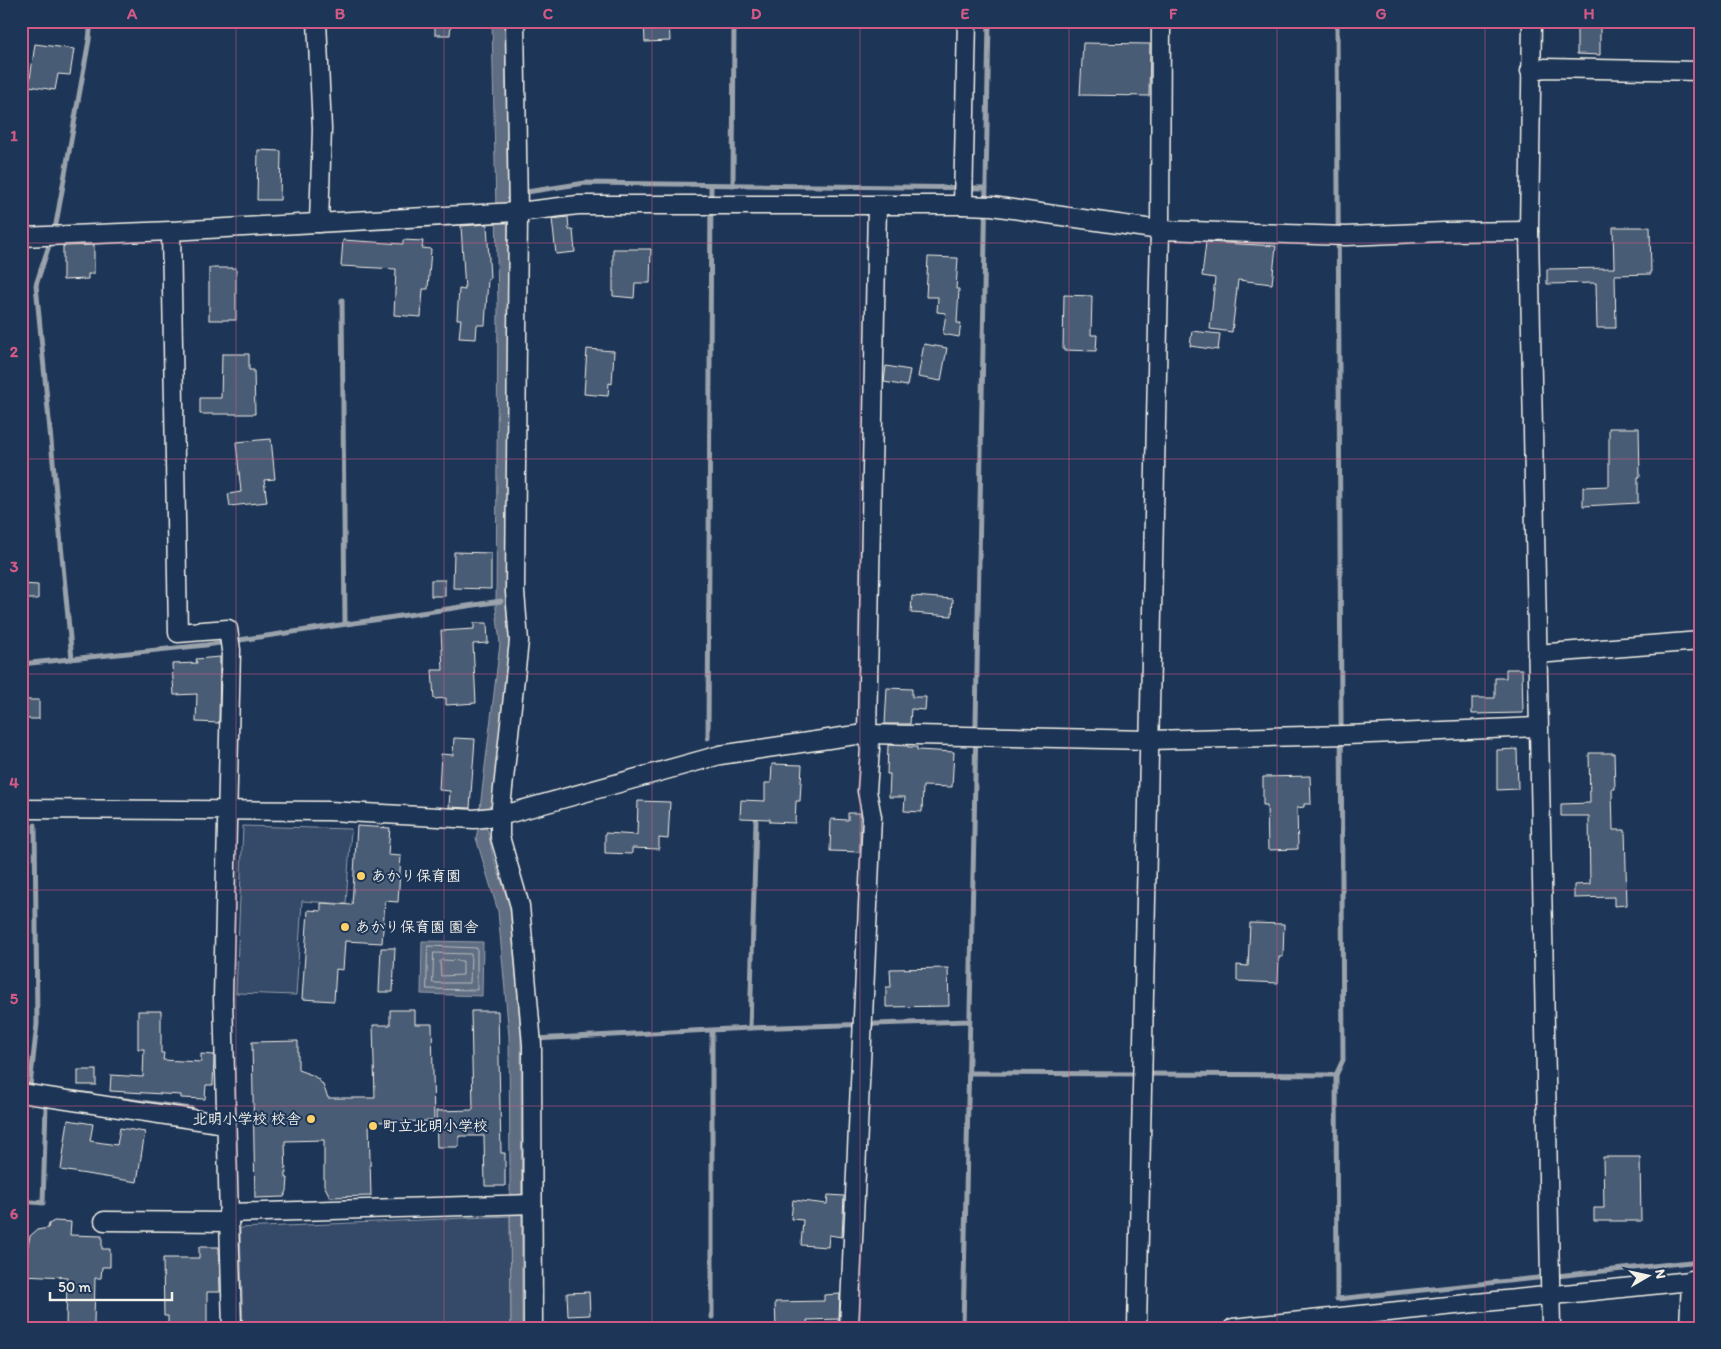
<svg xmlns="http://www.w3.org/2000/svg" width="1721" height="1349" font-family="Itim,'Klee One',sans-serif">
  <rect width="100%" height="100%" fill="#1d3557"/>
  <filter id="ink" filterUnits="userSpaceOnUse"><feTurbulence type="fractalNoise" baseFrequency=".02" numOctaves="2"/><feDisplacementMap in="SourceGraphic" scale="10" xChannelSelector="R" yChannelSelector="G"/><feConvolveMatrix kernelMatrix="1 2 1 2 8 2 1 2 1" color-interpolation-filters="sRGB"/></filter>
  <g filter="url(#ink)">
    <g fill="#354a67" stroke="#949ea8">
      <path d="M243 826 351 829 346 904 302 901 296 995 236 993Z"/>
      <path d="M510 1216 511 1328H243L240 1228Z"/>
    </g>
    <g fill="#5e6d82" stroke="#9aa2ab">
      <path d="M492 21H505L509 303 506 605 509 642 492 807 488 812 485 826 488 831 493 856 510 907 521 1035 522 1328H511L509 1036 498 911 476 838 481 816 480 808 500 644 496 608 498 304Z"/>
      <path d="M422 941 483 942 482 996 421 994Z"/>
    </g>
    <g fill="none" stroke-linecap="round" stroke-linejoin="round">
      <g stroke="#b8bcbf" stroke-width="1">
        <path d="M428 946 477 948V990L427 989Z"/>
        <path d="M434 953 471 954 470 983H433Z"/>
        <path d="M442 960 463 961V975L441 976 440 962Z"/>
      </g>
      <g stroke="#9aa2ab" stroke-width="5">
        <path d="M733 185 734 21"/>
        <path d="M520 193 585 183 986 188"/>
        <path d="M342 300 345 624"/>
        <path d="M72 659 36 285 56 224 89 40 91 21"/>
        <path d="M21 664 206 645 501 601"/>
        <path d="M708 738 711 185"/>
        <path d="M750 1028 756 821"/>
        <path d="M712 1031V1317"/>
        <path d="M534 1039 750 1028 969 1021"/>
        <path d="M968 1073 1336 1075 1337 1299 1700 1261"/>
        <path d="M1336 1075 1343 1060 1337 21"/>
        <path d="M30 1086 37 1024 35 825"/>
        <path d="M70 1092 92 1095"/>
        <path d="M119 1099 192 1109"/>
        <path d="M21 1201 43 1203 46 1106"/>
        <path d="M963 1328 974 831 989 21"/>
      </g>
    </g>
    <g fill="#485b74" stroke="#f4f1e8">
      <path d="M435 21H451L450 35H435Z"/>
      <path d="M644 21H669L670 41 645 42Z"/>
      <path d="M1577 21H1600V55L1577 54Z"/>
      <path d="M1083 43 1150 44 1149 96 1080 95Z"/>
      <path d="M35 44 74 49 70 75 58 74 55 90 29 86Z"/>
      <path d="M258 150 281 151 280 200H257Z"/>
      <path d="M568 217 569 230H573L575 252 556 254 552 219Z"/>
      <path d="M487 224 490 278 488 279 485 325H477L476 339 459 338 461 319H457L459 289 465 290 461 226Z"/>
      <path d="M1613 227H1650L1651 274 1615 275 1616 328H1597L1596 283 1547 284V269L1614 268Z"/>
      <path d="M343 240 403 244V240L423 241 422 248 431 249 428 289H423L421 317 394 315 396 269 341 266Z"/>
      <path d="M1206 242 1276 246 1272 284 1238 280 1232 332 1210 329 1215 278 1202 276Z"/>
      <path d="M94 245V274H88V279L63 280V246Z"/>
      <path d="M613 249H651L650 283H635L634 298 613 296Z"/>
      <path d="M928 257 958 258 956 289H959L957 323H961L959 337 943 334 946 313 937 312 938 297H926Z"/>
      <rect x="209" y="268" width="27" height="52"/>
      <path d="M1064 295 1092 296 1091 335H1097L1096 351 1063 350Z"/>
      <path d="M1192 331 1220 334 1218 350 1190 346Z"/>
      <path d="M924 344 947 348 941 381 918 377Z"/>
      <path d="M587 349 614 351 612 384 609 383 608 396 584 394Z"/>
      <path d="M222 354H249V370H254L255 414H200V398H221Z"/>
      <path d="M886 366 910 370 907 386 884 382Z"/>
      <path d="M1609 428H1639L1640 477H1638V503L1583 506V487L1609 486Z"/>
      <path d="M271 439 275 479 264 480 267 502 230 506 228 494 241 492 236 442Z"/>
      <path d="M454 552 491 553V589L453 588Z"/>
      <rect x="431" y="580" width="14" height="16"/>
      <path d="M21 584 38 585V599H21Z"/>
      <path d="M912 596 953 599 952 616 911 613Z"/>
      <path d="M474 623H487L488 643 473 644 476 703 446 705V698L434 699 432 670H443L441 631 474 629Z"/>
      <path d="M220 657 219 723 196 722 197 694 174 695 172 664 197 663 196 659Z"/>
      <path d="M1506 669H1522L1523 713 1472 714V698H1495V678H1506Z"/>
      <path d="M887 688 912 689V697H926L925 710 911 709 910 724H885Z"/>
      <rect x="21" y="700" width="18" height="19"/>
      <path d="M454 738 475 739 470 808 449 807 450 791 439 790 441 754 453 755Z"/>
      <path d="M888 745 908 746V747H917V750L954 752 952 787 923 786 922 812 904 811 905 797H889L890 774H887Z"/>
      <path d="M1517 749 1518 789 1497 790V750Z"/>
      <path d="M1589 753H1614L1615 789H1612L1613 830H1625L1627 905 1614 906V897L1574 898V885L1590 884 1589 816H1561V804L1590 803Z"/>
      <path d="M772 764 802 765 800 801H796L795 823 770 822V819L740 818 741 800 765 801V783H771Z"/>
      <path d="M1310 776 1311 804H1304V807L1297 808 1298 849 1268 850 1267 805H1263V777Z"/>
      <path d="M638 801 670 802 668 839 659 838V849L632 848V854L605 853V833L637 835Z"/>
      <path d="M848 813H860V852L830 851 831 819 848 820Z"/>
      <path d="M357 826 390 828 388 855 401 856 398 902 385 901 382 943 345 941 343 970 336 969 334 1001 302 999 308 910 321 911V903L352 905Z"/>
      <path d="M1250 923 1284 924 1283 957H1279L1278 983 1237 981V965L1248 966Z"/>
      <path d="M381 948H395L393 992H379Z"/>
      <path d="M948 968 949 1006 886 1007V987H891L890 969Z"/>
      <path d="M390 1010H415V1024H432L434 1121 369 1122 371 1196 330 1197 324 1185V1140L285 1141 286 1178H288L287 1191 284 1197 255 1198 252 1042 298 1041V1070L312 1075 318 1079 323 1085 328 1098H375L373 1025H390Z"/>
      <path d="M138 1011H161V1053H164L163 1060 201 1062V1054L214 1055 213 1085H206L205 1099 181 1098V1095L110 1091 111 1075 143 1077 144 1049H138Z"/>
      <path d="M471 1011H498L501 1153H505V1186H485L484 1136H459V1147H437L436 1111 473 1110Z"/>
      <rect x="78" y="1070" width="18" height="15"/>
      <path d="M68 1120 93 1124 90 1141 117 1145 120 1128 145 1132 137 1182 61 1170Z"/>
      <path d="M1603 1157H1640L1641 1221H1594V1208H1604Z"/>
      <path d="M828 1195 844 1196 842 1237 829 1235 828 1247 801 1245 803 1220 791 1219 793 1200 827 1204Z"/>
      <path d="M54 1221 71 1222 70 1235 102 1236V1249H110V1267H102L101 1278H95L94 1324H84V1328H66L67 1277 21 1275V1251L27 1250 30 1236 37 1230 48 1228 49 1224Z"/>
      <path d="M199 1247H219L220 1292H207V1328H168V1316H164L163 1258H199Z"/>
      <path d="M589 1292 590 1315 568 1316 567 1293Z"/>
      <path d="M840 1294 839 1319 807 1320 808 1328H776L775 1302 824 1301V1295Z"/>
    </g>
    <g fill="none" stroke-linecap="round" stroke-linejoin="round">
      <defs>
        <g id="minor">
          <path d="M317 21 322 129 319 223"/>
          <path d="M515 21 518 212 515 592 519 641 500 816V837L520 906 532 1045 533 1328"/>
          <path d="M1532 21 1529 231 1551 1328"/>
          <path d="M1530 71 1545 68 1700 71"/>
          <path d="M963 205 967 21"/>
          <path d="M171 231 178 633 228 629 231 650 223 998 232 1328"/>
          <path d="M21 237 171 231 518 212 578 205H963L992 206 1160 230 1346 236 1444 232 1529 231"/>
          <path d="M1537 654 1700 641"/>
          <path d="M21 809 329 811 474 819 500 816 720 755 849 736 867 734 1149 740 1347 735 1538 727"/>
          <path d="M21 1093 225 1124"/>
          <path d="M228 1213 532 1204"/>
          <path d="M104 1221 229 1222"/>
          <path d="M849 1328 872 817 867 791 870 749 867 734 877 205"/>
          <path d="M1137 1328 1160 230 1161 21"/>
          <path d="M1233 1328 1700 1280"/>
          <path d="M1689 1328 1691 1280"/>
        </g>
      </defs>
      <use href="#minor" stroke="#f4f1e8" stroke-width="21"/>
      <use href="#minor" stroke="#1d3557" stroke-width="18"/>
    </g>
  </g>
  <path fill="none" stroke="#d15985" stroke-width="1" stroke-opacity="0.55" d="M236 21V1328M444 21V1328M652 21V1328M860 21V1328M1069 21V1328M1277 21V1328M1485 21V1328M21 243H1700M21 459H1700M21 674H1700M21 890H1700M21 1106H1700"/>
  <g fill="#ffd166" stroke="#1d3557" stroke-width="2">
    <circle cx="361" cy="876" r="5"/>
    <circle cx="345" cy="927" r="5"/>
    <circle cx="311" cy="1119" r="5"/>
    <circle cx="373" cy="1126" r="5"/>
  </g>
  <g text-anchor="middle" stroke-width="4" stroke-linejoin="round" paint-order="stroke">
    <g font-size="15" font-weight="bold" fill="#f4f1e8" stroke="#1d3557" text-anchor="start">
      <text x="371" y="881">あかり保育園</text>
      <text x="355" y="932">あかり保育園 園舎</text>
      <text x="301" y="1124" text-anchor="end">北明小学校 校舎</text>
      <text x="383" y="1131">町立北明小学校</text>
    </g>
  </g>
  <rect width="1721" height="1349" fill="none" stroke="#1d3557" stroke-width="55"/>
  <g transform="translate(1648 1276) rotate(81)" stroke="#1d3557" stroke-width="4" paint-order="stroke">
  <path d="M0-4L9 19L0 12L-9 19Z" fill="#f4f1e8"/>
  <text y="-8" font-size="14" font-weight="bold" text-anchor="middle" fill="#f4f1e8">N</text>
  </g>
  <path d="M50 1292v8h122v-8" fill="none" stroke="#f4f1e8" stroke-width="2.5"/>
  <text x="58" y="1292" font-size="15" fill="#f4f1e8" stroke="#1d3557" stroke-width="4" paint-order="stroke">50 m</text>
  <rect x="28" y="28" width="1666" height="1294" fill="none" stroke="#d15985" stroke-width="2"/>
  <g font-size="16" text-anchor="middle" font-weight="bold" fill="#d15985">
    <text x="132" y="19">A</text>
    <text x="340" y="19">B</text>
    <text x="548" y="19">C</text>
    <text x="756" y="19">D</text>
    <text x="965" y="19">E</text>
    <text x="1173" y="19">F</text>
    <text x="1381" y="19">G</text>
    <text x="1589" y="19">H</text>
    <text x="14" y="141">1</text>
    <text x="14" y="357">2</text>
    <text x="14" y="572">3</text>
    <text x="14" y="788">4</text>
    <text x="14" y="1004">5</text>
    <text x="14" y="1219">6</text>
  </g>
</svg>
